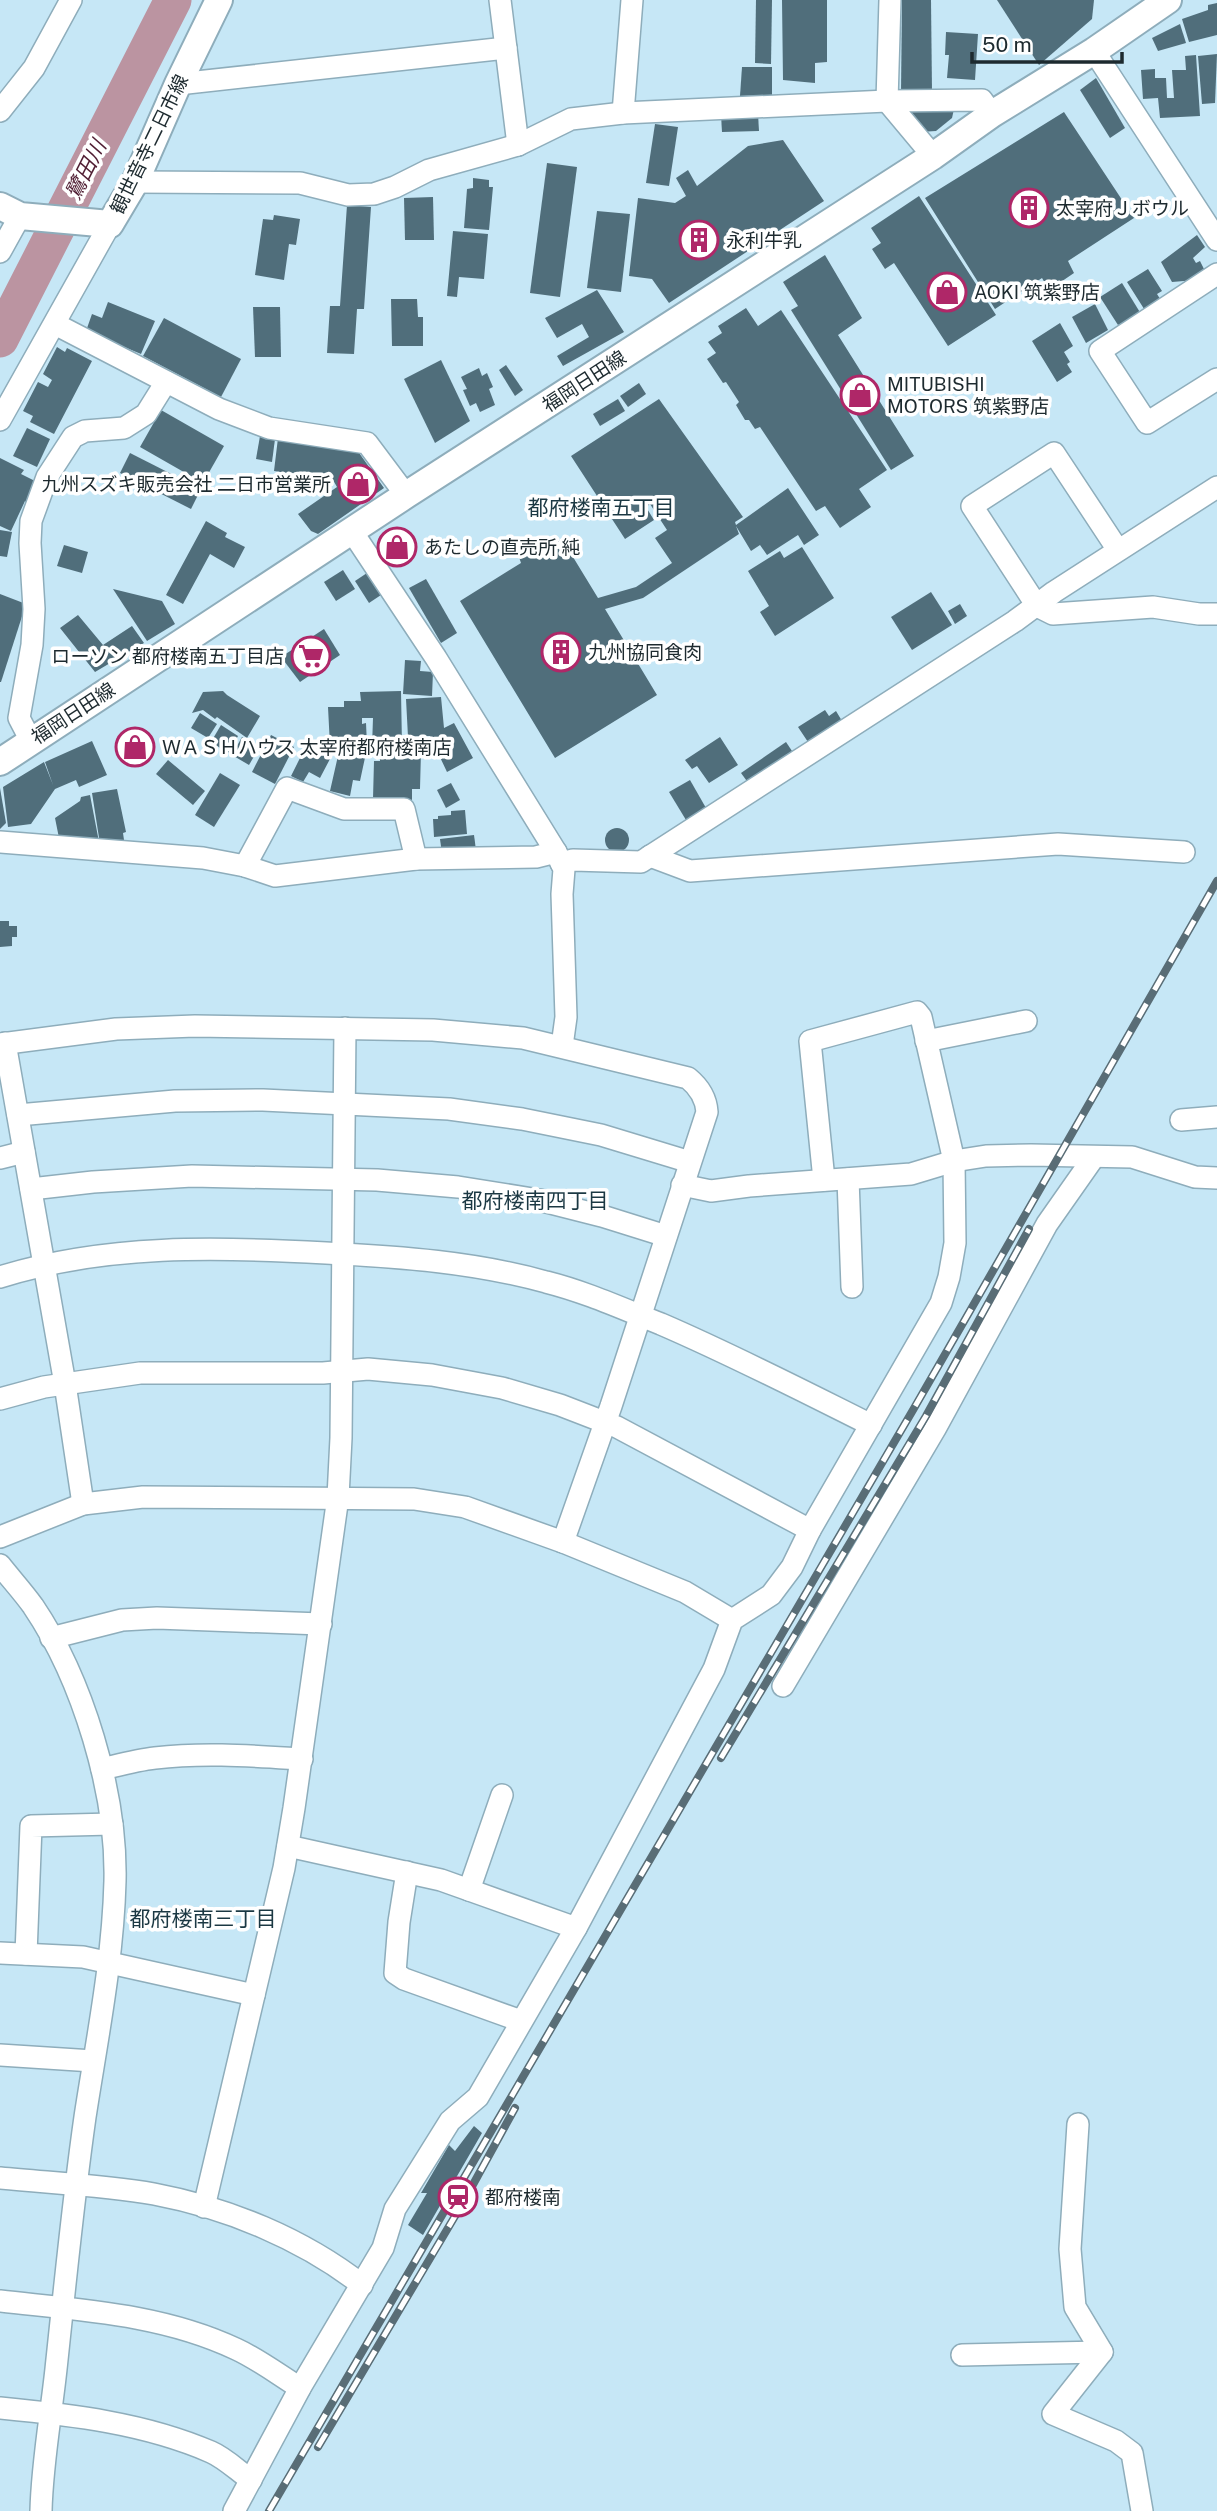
<svg xmlns="http://www.w3.org/2000/svg" width="1217" height="2511" font-family="'Public Sans','Noto Sans JP',sans-serif">
  <rect width="100%" height="100%" fill="#c6e7f6"/>
  <g fill="none" stroke-linecap="round" stroke-linejoin="round">
    <path stroke="#bb94a1" stroke-width="37" d="M0 339 173 0"/>
  </g>
  <g fill="#506e7b">
    <path d="M756 0H772L771 64 755 63Z"/>
    <path d="M782 0H827V62L815 63V83L783 80Z"/>
    <path d="M902 0H931L932 92 901 93Z"/>
    <path d="M997 0H1094L1092 19 1039 65Z"/>
    <path d="M1217 3V35L1189 42 1182 19 1208 10V5Z"/>
    <path d="M1180 24 1186 43 1158 51 1152 38Z"/>
    <path d="M946 32 978 34 975 80 947 78 949 55H945Z"/>
    <path d="M1217 54 1215 103 1202 104 1198 56Z"/>
    <path d="M1196 55 1200 116 1160 118 1158 98 1143 99 1141 70 1155 69V78H1166L1167 98H1174L1172 70H1186L1185 56Z"/>
    <path d="M742 67H772V95L740 96Z"/>
    <path d="M1096 78 1125 128 1110 138 1080 90Z"/>
    <path d="M954 109 952 118 936 131 920 132 910 120V110Z"/>
    <path d="M1064 112 1134 218 1068 261 1074 273 1049 290 1042 278 995 309 925 198Z"/>
    <path d="M758 114 759 131 722 132 721 115Z"/>
    <path d="M655 124 678 127 669 186 646 183Z"/>
    <path d="M783 140 824 201 669 303 652 279 629 276 638 198 675 203 686 196 676 178 688 170 697 186 748 146Z"/>
    <path d="M547 163 577 167 560 297 530 293Z"/>
    <path d="M473 178 489 180V187H493L489 230 464 228 467 189 473 188Z"/>
    <path d="M919 196 996 315 948 346 894 263 885 269 872 249 881 243 871 228Z"/>
    <path d="M433 197 434 240H405L404 198Z"/>
    <path d="M347 205 371 207 364 309H357L354 354 327 353 330 306H340Z"/>
    <path d="M597 211 630 214 621 292 587 288Z"/>
    <path d="M274 215 300 219 296 245 289 244 284 280 255 275 263 219 273 220Z"/>
    <path d="M453 231 488 234 484 279 459 277 457 297 447 296Z"/>
    <path d="M1197 235 1205 247 1193 258 1196 263 1200 261 1206 273 1196 280 1172 282 1161 262Z"/>
    <path d="M825 255 862 318 838 335 914 456 891 470 791 310 798 306 783 282Z"/>
    <path d="M1148 269 1162 291 1157 294 1162 302 1146 312 1127 282Z"/>
    <path d="M1122 283 1141 314 1118 325 1100 297Z"/>
    <path d="M597 290 624 332 563 366 557 356 589 337 582 324 557 338 545 318Z"/>
    <path d="M391 299H417L418 317H423V346H392Z"/>
    <path d="M108 302 155 321 141 354 86 331 92 314 102 318Z"/>
    <path d="M1095 304 1108 330 1086 343 1072 317Z"/>
    <path d="M253 307H280L281 357H255Z"/>
    <path d="M746 308 758 326 781 310 887 470 859 489 871 507 840 528 825 506 816 511 760 427 755 429 749 420H745L736 405 739 402 726 382 723 383 707 359 716 353 708 342 722 333 718 326Z"/>
    <path d="M164 318 241 359 221 397 143 356Z"/>
    <path d="M1060 323 1073 346 1064 352 1070 362 1067 364 1072 372 1057 382 1032 341Z"/>
    <path d="M57 347 65 352 67 348 92 361 54 434 30 422 33 416 23 411 38 382 48 387 52 380 43 374Z"/>
    <path d="M441 360 470 421 435 443 404 379Z"/>
    <path d="M506 365 523 390 515 396 499 370Z"/>
    <path d="M479 368 482 376 487 373 493 387 489 389 495 405 480 412 476 403 470 406 463 390 467 389 461 377Z"/>
    <path d="M639 383 646 394 628 407 620 396Z"/>
    <path d="M618 399 625 411 600 426 593 414Z"/>
    <path d="M659 399 743 517 735 522 736 525 788 488 819 535 804 545 798 535 767 555 760 545 751 551 736 526 739 534 643 598 605 609 657 695 555 758 460 601 521 563 519 557 541 544 544 549 562 539 598 598 636 587 672 563 655 538 667 530 650 504 646 507 654 520 625 539 571 456Z"/>
    <path d="M161 410 224 446 203 483 140 447Z"/>
    <path d="M27 428 50 439 37 467 13 456Z"/>
    <path d="M260 436 275 439 272 462 256 459Z"/>
    <path d="M278 438 357 450 384 488 318 534 311 531 298 514 337 487 333 480 274 471Z"/>
    <path d="M130 453 201 489 191 509 120 473Z"/>
    <path d="M0 458 24 470 21 474 37 482 27 503 25 501 11 531 0 526Z"/>
    <path d="M206 521 227 533 225 537 245 547 234 568 210 554 183 604 166 595Z"/>
    <path d="M0 530 12 532 7 557 0 556Z"/>
    <path d="M398 531 410 549 388 565 379 551 388 545 385 541Z"/>
    <path d="M64 545 88 552 82 573 57 566Z"/>
    <path d="M802 547 834 598 775 636 760 612 769 606 748 571 780 551 784 558Z"/>
    <path d="M343 570 355 589 336 601 324 582Z"/>
    <path d="M367 573 381 595 369 603 355 581Z"/>
    <path d="M426 579 457 633 441 643 409 588Z"/>
    <path d="M113 589 162 601 175 624 147 641Z"/>
    <path d="M931 592 952 625 912 650 891 617Z"/>
    <path d="M0 594 26 604 1 682H0Z"/>
    <path d="M960 604 967 616 955 624 948 611Z"/>
    <path d="M78 615 103 645 132 626 144 643 95 672 60 628Z"/>
    <path d="M324 629 340 655 300 682 281 657Z"/>
    <path d="M405 660 421 661 420 671 433 672 432 696 403 694Z"/>
    <path d="M223 691 227 695 260 716 247 738 217 717 215 719 203 710 192 713 203 692Z"/>
    <path d="M401 691 402 746 372 747 373 718H362V724L366 723 367 745 330 746 328 707H344V701H361L360 692Z"/>
    <path d="M441 697 444 728 454 723 473 758 447 772 430 736 408 737 406 699Z"/>
    <path d="M825 710 829 716 836 711 842 721 808 742 798 727Z"/>
    <path d="M200 713 217 724 208 738 191 728Z"/>
    <path d="M221 725 238 736 228 753 211 742Z"/>
    <path d="M144 729 155 747 126 765 115 748Z"/>
    <path d="M271 735 294 747 275 784 252 772Z"/>
    <path d="M242 737 259 748 249 765 232 755Z"/>
    <path d="M720 737 738 765 709 783 697 766 692 769 685 760Z"/>
    <path d="M92 741 107 775 79 787 76 780 55 789 31 824 8 827 3 787 44 762 53 785 45 762Z"/>
    <path d="M786 742 794 754 749 784 741 773Z"/>
    <path d="M307 744 331 757 320 778 309 772 303 782 291 776Z"/>
    <path d="M340 747 366 753 360 781 353 780 350 796 330 791Z"/>
    <path d="M380 750 421 751 420 789H412V800L373 799 374 761H380Z"/>
    <path d="M168 760 205 791 193 805 156 774Z"/>
    <path d="M220 773 240 785 214 827 195 815Z"/>
    <path d="M690 780 706 808 686 820 669 792Z"/>
    <path d="M451 783 460 800 446 808 437 790Z"/>
    <path d="M0 788 6 823 0 829Z"/>
    <path d="M117 789 126 832 123 833 124 840 100 844 92 793Z"/>
    <path d="M90 795 99 842 59 838 55 818 80 801 81 797Z"/>
    <path d="M465 810 467 834 434 837 433 819H438V816L451 815V811Z"/>
    <circle cx="617" cy="840" r="12"/>
    <path d="M474 835 476 850 442 854 440 839Z"/>
    <path d="M0 921H9V926H17V937H12V946L0 947Z"/>
    <path d="M474 2126 482 2133 423 2235 408 2225 427 2193H421L449 2145 455 2151Z"/>
  </g>
  <g fill="none" stroke-linecap="round" stroke-linejoin="round">
    <defs>
      <g id="minor">
        <path d="M500 0 518 145"/>
        <path d="M890 0 887 101 933 156"/>
        <path d="M1094 51 1217 240"/>
        <path d="M178 84 506 48"/>
        <path d="M0 111 34 68 71 0"/>
        <path d="M623 113 632 0"/>
        <path d="M135 182 300 183 348 195 374 194 395 187 429 170 518 145 571 119 623 113 887 101 982 100 992 114"/>
        <path d="M0 252 20 216"/>
        <path d="M1217 274 1100 351 1147 423 1217 379"/>
        <path d="M55 324 219 409 269 428 367 443 406 495"/>
        <path d="M0 420 110 224"/>
        <path d="M351 530 436 658 556 852 564 869 562 894 566 1017 562 1046"/>
        <path d="M1118 550 1054 453 972 506 1037 606 1053 614 1153 607 1199 614H1217"/>
        <path d="M31 741 19 718 32 645 34 609 30 543 31 521 47 477 73 437 85 431 124 428 146 414 166 382"/>
        <path d="M0 842 203 858 245 866 275 876 416 859 536 857 556 852"/>
        <path d="M650 856 690 871 1058 844 1184 852"/>
        <path d="M561 863 573 860 641 862 1015 621 1054 592 1217 487"/>
        <path d="M245 866 287 788 344 809H404L416 859"/>
        <path d="M926 1041 1026 1021"/>
        <path d="M5 1043 65 1384 83 1504"/>
        <path d="M0 1044 116 1029 195 1026 433 1030 523 1038 688 1078C699 1087 706 1097 707 1112L611 1406 563 1542"/>
        <path d="M18 1115 175 1101 263 1100 449 1109 522 1119 601 1135 690 1162"/>
        <path d="M1181 1120 1217 1117"/>
        <path d="M0 1158 24 1152"/>
        <path d="M848 1179 852 1287"/>
        <path d="M682 1185 711 1191 749 1186 911 1174 954 1161 986 1156 1031 1155 1132 1157 1195 1177 1217 1178"/>
        <path d="M31 1189 93 1182 192 1176 377 1180 458 1187 539 1200 602 1216 666 1236"/>
        <path d="M0 1277C105 1244 218 1247 326 1253 401 1257 474 1262 546 1282 586 1292 623 1309 661 1324 733 1355 801 1390 871 1425"/>
        <path d="M0 1399 44 1387 140 1373H323L368 1369 432 1375 502 1388 560 1405 617 1427 810 1530"/>
        <path d="M0 1537 83 1504 143 1497 414 1499 465 1507 563 1542 685 1592 732 1620"/>
        <path d="M0 1565C11 1579 23 1592 33 1606 83 1680 117 1793 115 1881 113 1960 97 2039 85 2117 73 2201 65 2285 56 2369 51 2416 42 2464 41 2511"/>
        <path d="M51 1638 122 1620 157 1618 321 1624"/>
        <path d="M783 1686 935 1429 1047 1224 1094 1157"/>
        <path d="M102 1769C119 1765 137 1760 155 1758 204 1752 253 1756 302 1759"/>
        <path d="M288 1846 441 1880 576 1928"/>
        <path d="M407 1872 399 1922 395 1973 404 1979 521 2021"/>
        <path d="M469 1890 502 1795"/>
        <path d="M0 1953 83 1957 254 1995"/>
        <path d="M26 1954 31 1826 112 1824"/>
        <path d="M0 2055 93 2061"/>
        <path d="M1078 2124 1070 2249 1075 2307 1102 2352 1053 2414 1116 2441 1132 2453 1142 2511"/>
        <path d="M0 2178C51 2183 103 2185 154 2194 228 2208 303 2239 362 2285"/>
        <path d="M204 2207 284 1868 294 1808 338 1497 341 1438 345 1028"/>
        <path d="M0 2301C80 2310 162 2314 236 2349 258 2359 279 2375 300 2388"/>
        <path d="M962 2355 1102 2352"/>
        <path d="M0 2408C72 2415 144 2423 211 2452 225 2458 238 2471 251 2480"/>
        <path d="M234 2511 300 2388 383 2248 395 2209 450 2121 478 2097 576 1928 714 1669 732 1620 771 1595 792 1567 810 1530 941 1303 949 1277 955 1243 954 1161 921 1017 917 1012 810 1041 824 1180"/>
      </g>
      <g id="major">
        <path d="M0 206 20 216 110 224 135 182 178 84 219 0"/>
        <path d="M0 762 406 495 933 156 992 114 1094 51 1168 0"/>
      </g>
    </defs>
    <use href="#minor" stroke="#8eadbb" stroke-width="24"/>
    <use href="#major" stroke="#8eadbb" stroke-width="30"/>
    <use href="#minor" stroke="#fff" stroke-width="21"/>
    <use href="#major" stroke="#fff" stroke-width="26"/>
    <defs>
      <g id="rail">
        <path d="M721 1758 926 1416 1029 1229"/>
        <path d="M318 2447 464 2201 515 2108"/>
        <path d="M269 2511 913 1410 1217 881"/>
      </g>
    </defs>
    <use href="#rail" stroke="#596d76" stroke-width="8"/>
    <use href="#rail" stroke="#fff" stroke-width="5" stroke-dasharray="16" stroke-linecap="butt"/>
  </g>
  <defs>
    <symbol id="building-ring" viewBox="-11 -11 22 22"><circle r="9.5" fill="#fff" stroke="#af2768" stroke-width="1.5"/><path d="M-4-6H4V6H1V3H-1V6H-4ZM-2.5-4.3h1.7v1.8h-1.7ZM.8-4.3h1.7v1.8H.8ZM-2.5-1h1.7V.8h-1.7ZM.8-1h1.7V.8H.8Z" fill="#af2768"/></symbol>
    <symbol id="shop-ring" viewBox="-11 -11 22 22"><circle r="9.5" fill="#fff" stroke="#af2768" stroke-width="1.5"/><path d="M-5-2.5h2.3a2.7 3.5 0 0 1 5.4 0H5L5.5 6h-11ZM-1.5-2.5h3a1.5 2.3 0 0 0-3 0Z" fill="#af2768"/></symbol>
    <symbol id="supermarket-ring" viewBox="-11 -11 22 22"><circle r="9.5" fill="#fff" stroke="#af2768" stroke-width="1.5"/><path d="M-6-5.5h2.5l.6 2H6L4.5 2H-2.5L-4.4-4H-6ZM-1.5 3.2a1.3 1.3 0 1 0 .1 0ZM3 3.2a1.3 1.3 0 1 0 .1 0Z" fill="#af2768"/></symbol>
    <symbol id="station-ring" viewBox="-11 -11 22 22"><circle r="9.5" fill="#fff" stroke="#af2768" stroke-width="1.5"/><path d="M-3-6H3Q5-6 5-4V2Q5 4 3 4L4.5 6H3L1.5 4h-3L-3 6H-4.5L-3 4Q-5 4-5 2V-4Q-5-6-3-6ZM-3.5-4v3h7v-3ZM-3.5 1v1.5H-2V1ZM2 1v1.5H3.5V1Z" fill="#af2768"/></symbol>
  </defs>
  <g fill-rule="evenodd">
    <use href="#building-ring" x="1007" y="186" width="44" height="44"/>
    <use href="#building-ring" x="677" y="218" width="44" height="44"/>
    <use href="#shop-ring" x="925" y="270" width="44" height="44"/>
    <use href="#shop-ring" x="838" y="373" width="44" height="44"/>
    <use href="#shop-ring" x="336" y="462" width="44" height="44"/>
    <use href="#shop-ring" x="375" y="525" width="44" height="44"/>
    <use href="#building-ring" x="539" y="630" width="44" height="44"/>
    <use href="#supermarket-ring" x="289" y="634" width="44" height="44"/>
    <use href="#shop-ring" x="113" y="725" width="44" height="44"/>
    <use href="#station-ring" x="436" y="2175" width="44" height="44"/>
  </g>
  <g text-anchor="middle" stroke-width="7" stroke-linejoin="round" paint-order="stroke">
    <g font-size="19" fill="#1d2a2f" stroke="#fff">
      <text transform="translate(149 144) rotate(-64)" y="7">観世音寺二日市線</text>
      <text transform="translate(584 381) rotate(-33)" y="7">福岡日田線</text>
      <text transform="translate(73 713) rotate(-33)" y="7">福岡日田線</text>
    </g>
    <g font-size="19" fill="#1d2a2f" stroke="#fff" text-anchor="start">
      <text x="1056" y="215">太宰府Ｊボウル</text>
      <text x="726" y="247">永利牛乳</text>
      <text x="974" y="299">AOKI 筑紫野店</text>
      <text x="887" y="391">MITUBISHI<tspan x="887" dy="22">MOTORS 筑紫野店</tspan></text>
      <text x="331" y="491" text-anchor="end">九州スズキ販売会社 二日市営業所</text>
      <text x="424" y="554">あたしの直売所 純</text>
      <text x="588" y="659">九州協同食肉</text>
      <text x="284" y="663" text-anchor="end">ローソン 都府楼南五丁目店</text>
      <text x="162" y="754">ＷＡＳＨハウス 太宰府都府楼南店</text>
      <text x="485" y="2204">都府楼南</text>
    </g>
    <g font-size="21" font-style="italic" fill="#501e33" stroke="#fff">
      <text transform="translate(86 170) rotate(-63)" y="7">鷺田川</text>
    </g>
    <g font-size="21" fill="#1b3843" stroke="#fff">
      <text x="601" y="515">都府楼南五丁目</text>
      <text x="535" y="1208">都府楼南四丁目</text>
      <text x="203" y="1926">都府楼南三丁目</text>
    </g>
  </g>
  <path d="M972 52v10h150v-10" fill="none" stroke="#1d2a2f" stroke-width="3.5"/>
  <text x="982" y="52" font-size="21" fill="#1d2a2f" stroke="#ffffff" stroke-width="5" paint-order="stroke">50 m</text>
</svg>
